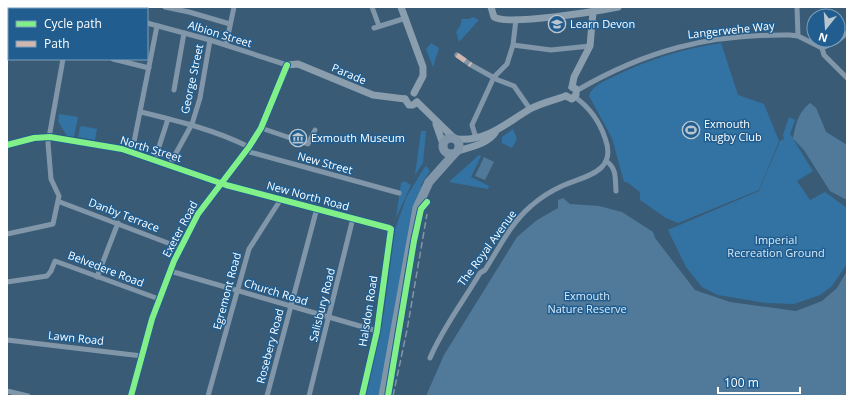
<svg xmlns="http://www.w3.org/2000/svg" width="854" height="403" font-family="'Open Sans',sans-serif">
  <rect width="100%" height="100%" fill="#3a5b76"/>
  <g fill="#3373a3">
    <path d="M473 17 479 20 459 42 456 32 460 26 462 19H469Z"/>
    <path d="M431 43 439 48 433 67 426 49Z"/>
    <path d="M721 43 738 95 764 104 779 141 759 190 678 223 666 218 640 200V192L627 182H624L612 138 589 96C592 85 605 81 615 76 649 59 683 49 721 43Z"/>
    <path d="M810 103 816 108 826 132 847 145V200L830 191 804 150 793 139 813 171 797 181 810 200 825 192 847 208V264L832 286 820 295 794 304 766 303 718 295 702 287 686 267 668 230 759 191 780 141 784 139 783 135 789 117 795 120 790 134 793 138C796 124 798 113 810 103Z"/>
    <path d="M59 114 78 117 74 137 67 136 58 121Z"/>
    <path d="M82 126 97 129 95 140 78 137 80 127Z"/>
    <path d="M513 129 517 139 512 148 502 143V137Z"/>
    <path d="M421 131H426L423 163 415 175Z"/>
    <path d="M479 155 481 156 471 177 489 186 488 189 449 182Z"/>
    <path d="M426 166 430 171 421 185 422 186 413 210 381 396H366L384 312 395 230 406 198 424 168Z"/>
    <path d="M404 181 411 185 396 218 401 183Z"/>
  </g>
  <g fill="#517a9a">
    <path d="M810 103 816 108 826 132 847 145V200L830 191 804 150 793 138C796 124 798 113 810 103Z"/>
    <path d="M484 157 494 162 485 180 475 176Z"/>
    <path d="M563 198 570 204 599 206 622 212 653 232 655 238 695 290 730 302 796 311 822 301 837 288 847 271V396H426L444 355 517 237 537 220 558 208V200Z"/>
  </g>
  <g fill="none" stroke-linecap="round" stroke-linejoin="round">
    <g stroke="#8197a9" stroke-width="5">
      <path d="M165 7 189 12 230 24"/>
      <path d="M372 7 379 26"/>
      <path d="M797 7 798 36"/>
      <path d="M98 9V7"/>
      <path d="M121 9 122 7"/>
      <path d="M7 16H9"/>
      <path d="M147 23 210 40 287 65"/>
      <path d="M374 28 406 18"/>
      <path d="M226 45 234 7"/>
      <path d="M513 45 551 50 590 46"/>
      <path d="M822 48 824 55 847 78"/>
      <path d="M822 48 836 42 847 33"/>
      <path d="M457 55 471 65 498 80 514 86 530 109"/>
      <path d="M113 59 149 68"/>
      <path d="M174 90 184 33"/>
      <path d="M576 91C646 50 709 34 790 35L798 36 822 48"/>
      <path d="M141 112C178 121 215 130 249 147"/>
      <path d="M261 128 308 144 315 130"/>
      <path d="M476 138 472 125 494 77 507 64 513 45 516 19"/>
      <path d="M7 145 34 138 50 137 122 149 226 185 389 228 391 229 377 331 362 396"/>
      <path d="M246 151 399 193"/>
      <path d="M132 152 157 26"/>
      <path d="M155 159 168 119"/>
      <path d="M606 161C617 168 615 179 616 191"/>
      <path d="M170 164 192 124 200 98 210 40"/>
      <path d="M60 202 181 248"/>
      <path d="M7 234 53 224 59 196 51 179 48 143 63 59"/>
      <path d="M170 271 377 331"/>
      <path d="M97 277 118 223"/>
      <path d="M7 282 47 276 51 271 55 261 159 299"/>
      <path d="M7 340 142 356"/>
      <path d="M430 358C443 327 463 302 480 273L485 270C499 248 511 223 531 206 540 198 551 191 562 186 585 176 618 172 605 138 599 120 590 108 575 97"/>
      <path d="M7 391 28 396"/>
      <path d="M208 396 249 249 281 199"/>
      <path d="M267 396 317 208"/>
      <path d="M309 396 353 218"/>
    </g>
    <g stroke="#8a9eae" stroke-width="7">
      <path d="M401 7 423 67V76L414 93"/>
      <path d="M491 7 494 17C508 26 598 11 618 7"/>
      <path d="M572 87 574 77 590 46 593 12"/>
      <path d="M566 96 572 99 576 95V89L572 87"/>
      <path d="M405 99 409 105H413L417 102"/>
      <path d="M417 102 454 138"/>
      <path d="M436 124 443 144"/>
      <path d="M457 139C487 142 506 123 530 109 541 103 554 100 566 96"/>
      <path d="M458 151C471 147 487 144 495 133"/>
      <path d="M131 396 152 319 174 261 198 214 249 147 261 128 287 65 298 64 373 95 405 99"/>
    </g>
    <g stroke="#8197a9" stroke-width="9">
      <circle cx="451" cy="146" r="8"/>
      <path d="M383 396 417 208 429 182 454 154"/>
    </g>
    <path stroke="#8197a9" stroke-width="1.5" stroke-dasharray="7 3" stroke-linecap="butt" d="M393 396 407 330 427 214"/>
    <path stroke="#d1b7ad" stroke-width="5" stroke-dasharray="10 5" stroke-linecap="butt" d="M457 55 471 65"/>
    <defs>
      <g id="cycleway">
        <path d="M7 145 34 138 50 137 122 149 226 185 389 228 391 229 377 331 362 396"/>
        <path d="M131 396 152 319 174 261 198 214 249 147 261 128 287 65"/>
        <path d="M388 396 414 241 421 209 427 202"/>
      </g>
    </defs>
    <use href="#cycleway" stroke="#215e8f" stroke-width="8"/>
    <use href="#cycleway" stroke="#82f089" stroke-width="6"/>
  </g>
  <defs>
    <symbol id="university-ring" viewBox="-11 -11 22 22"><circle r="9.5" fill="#215e8f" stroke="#bac6cf" stroke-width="1.5"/><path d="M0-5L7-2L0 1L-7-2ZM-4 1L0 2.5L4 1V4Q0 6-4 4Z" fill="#bac6cf"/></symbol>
    <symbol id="stadium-ring" viewBox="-11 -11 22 22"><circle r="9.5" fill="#215e8f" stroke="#bac6cf" stroke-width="1.5"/><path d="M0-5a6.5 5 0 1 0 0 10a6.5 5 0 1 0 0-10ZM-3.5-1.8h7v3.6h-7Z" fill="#bac6cf"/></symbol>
    <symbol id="museum-ring" viewBox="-11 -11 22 22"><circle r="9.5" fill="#215e8f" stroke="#bac6cf" stroke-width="1.5"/><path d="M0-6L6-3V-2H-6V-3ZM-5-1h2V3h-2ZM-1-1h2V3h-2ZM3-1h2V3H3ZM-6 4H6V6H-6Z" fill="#bac6cf"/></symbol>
  </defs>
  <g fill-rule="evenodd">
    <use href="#university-ring" x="547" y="14" width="20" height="20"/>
    <use href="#stadium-ring" x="681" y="120" width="20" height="20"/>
    <use href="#museum-ring" x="288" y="128" width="20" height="20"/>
  </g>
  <g text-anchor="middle" stroke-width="3" stroke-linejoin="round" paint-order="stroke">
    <g font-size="11" fill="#fff" stroke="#215e8f" text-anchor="start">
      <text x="570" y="28">Learn Devon</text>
      <text x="704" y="128">Exmouth<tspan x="704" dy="13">Rugby Club</tspan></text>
      <text x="311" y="142">Exmouth Museum</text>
    </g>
    <g font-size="11" fill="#fff" stroke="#215e8f">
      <text transform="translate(731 30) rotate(-6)" y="4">Langerwehe Way</text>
      <text transform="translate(220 34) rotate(17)" y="4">Albion Street</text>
      <text transform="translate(349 74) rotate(23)" y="4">Parade</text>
      <text transform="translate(192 79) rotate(-78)" y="4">George Street</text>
      <text transform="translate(151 149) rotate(17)" y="4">North Street</text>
      <text transform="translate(325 163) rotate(15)" y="4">New Street</text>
      <text transform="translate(308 196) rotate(15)" y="4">New North Road</text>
      <text transform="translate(124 215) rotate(21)" y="4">Danby Terrace</text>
      <text transform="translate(180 229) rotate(-62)" y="4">Exeter Road</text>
      <text transform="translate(487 248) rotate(-54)" y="4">The Royal Avenue</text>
      <text transform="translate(106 269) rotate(21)" y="4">Belvedere Road</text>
      <text transform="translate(227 291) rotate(-75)" y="4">Egremont Road</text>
      <text transform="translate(276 292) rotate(17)" y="4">Church Road</text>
      <text transform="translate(322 305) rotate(-76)" y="4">Salisbury Road</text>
      <text transform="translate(368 311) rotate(-81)" y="4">Halsdon Road</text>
      <text transform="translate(76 338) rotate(6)" y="4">Lawn Road</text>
      <text transform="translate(270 346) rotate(-75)" y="4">Rosebery Road</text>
    </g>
    <g font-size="11" fill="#d6eaf9" stroke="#215e8f">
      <text x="776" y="244">Imperial<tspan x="776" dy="13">Recreation Ground</tspan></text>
      <text x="587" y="300">Exmouth<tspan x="587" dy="13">Nature Reserve</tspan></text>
    </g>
  </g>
  <rect width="854" height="403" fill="none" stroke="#ffffff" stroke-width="16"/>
  <rect x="8" y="8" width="140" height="52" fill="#215e8f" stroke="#7a9ebc"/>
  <rect x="16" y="21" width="20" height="6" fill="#82f089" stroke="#7a9ebc"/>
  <text x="44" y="28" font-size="12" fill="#ffffff">Cycle path</text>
  <rect x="16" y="41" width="20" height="6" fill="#d1b7ad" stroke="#7a9ebc"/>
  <text x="44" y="48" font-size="12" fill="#ffffff">Path</text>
  <g transform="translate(826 28) rotate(197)"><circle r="19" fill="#215e8f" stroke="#7a9ebc"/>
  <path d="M0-3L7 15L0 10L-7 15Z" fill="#bac6cf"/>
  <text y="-6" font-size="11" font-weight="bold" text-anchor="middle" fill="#ffffff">N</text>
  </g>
  <path d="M718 387v6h82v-6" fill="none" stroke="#ffffff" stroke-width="2"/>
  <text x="724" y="387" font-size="12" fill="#ffffff" stroke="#215e8f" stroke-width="3" paint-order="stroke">100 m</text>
</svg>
